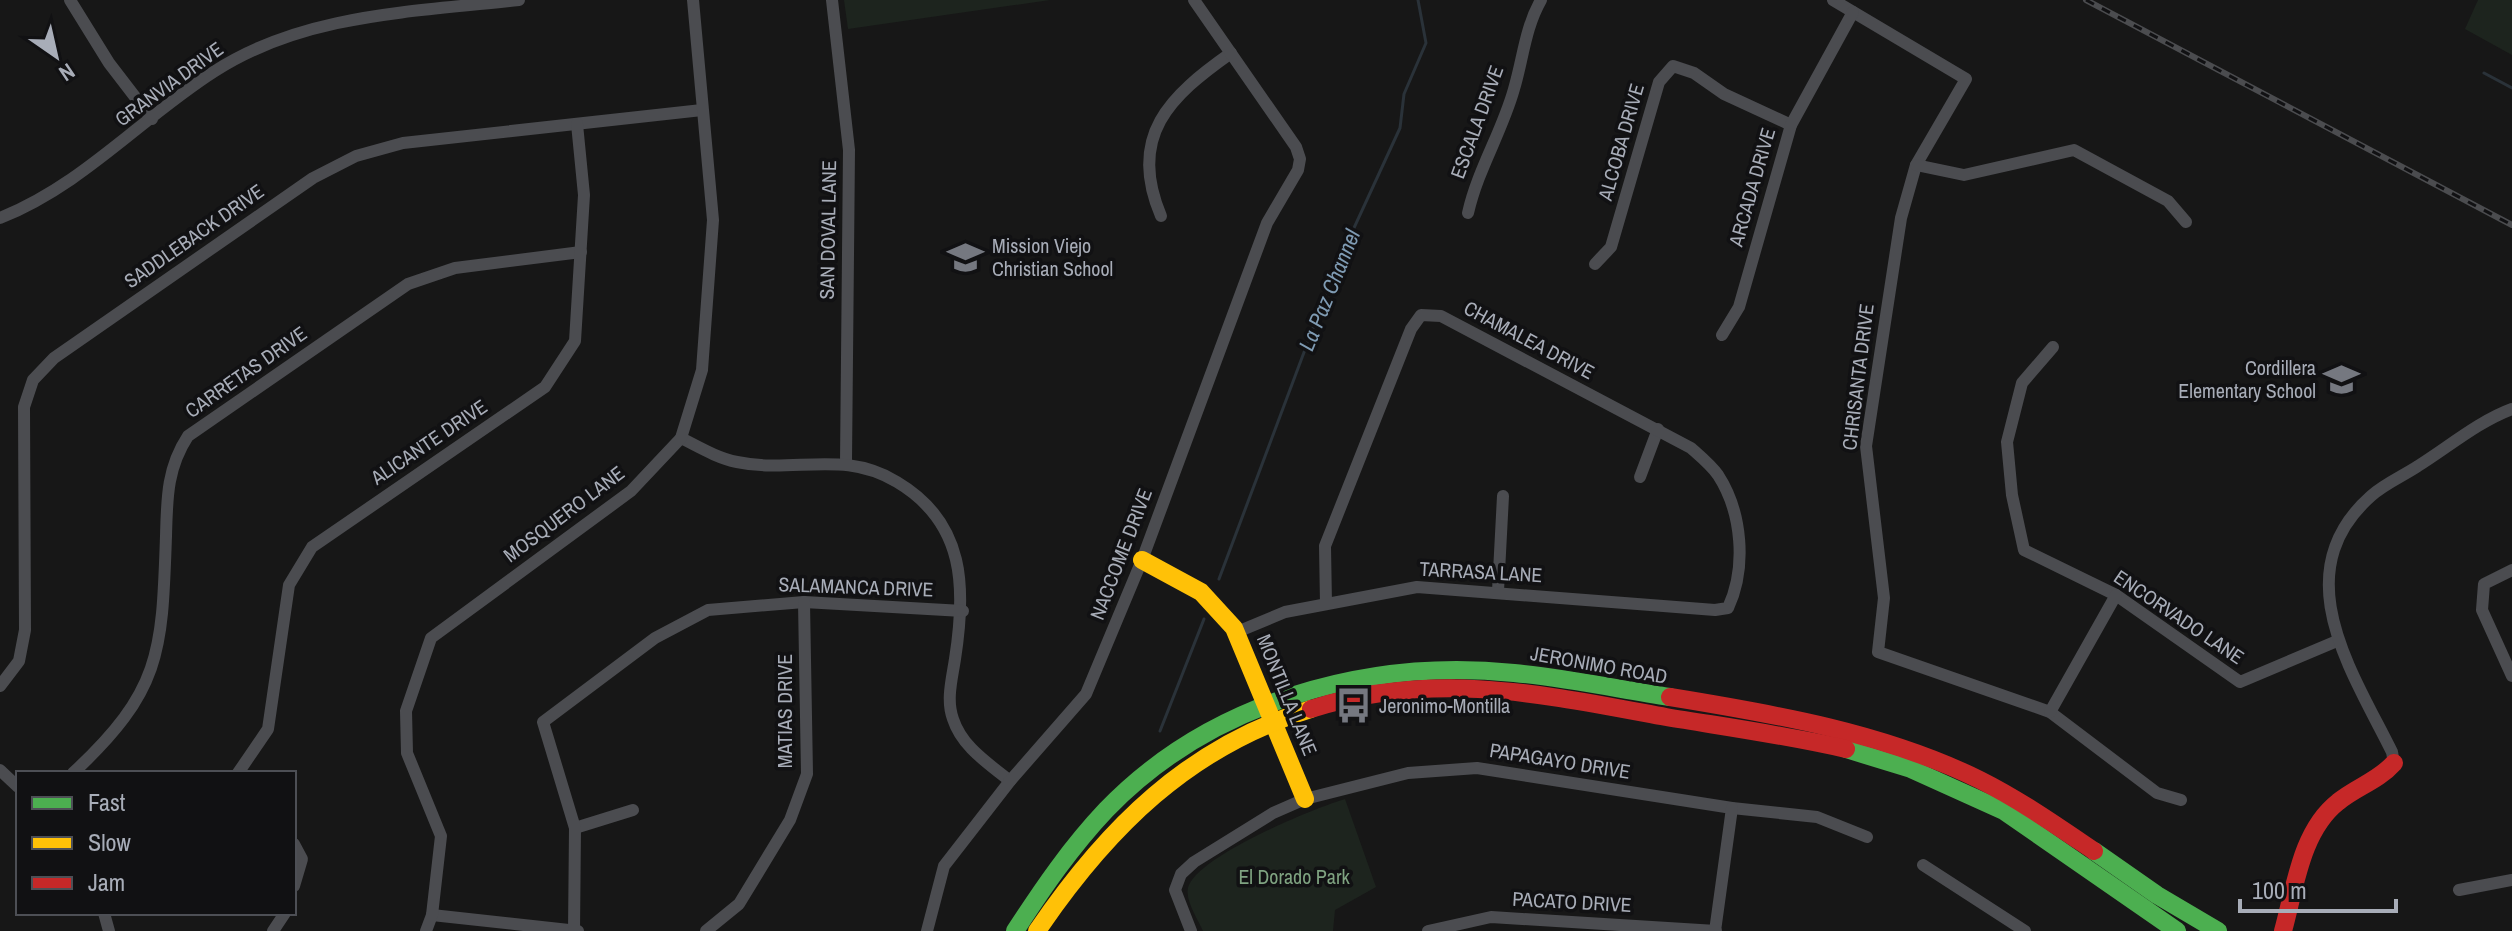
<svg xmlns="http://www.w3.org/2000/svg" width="2512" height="931" font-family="'Archivo Narrow',sans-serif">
  <rect width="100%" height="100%" fill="#171717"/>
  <g fill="#1d241e">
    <path d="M844 0H1050L848 29Z"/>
    <path d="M2478 0H2512V55L2465 29Z"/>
    <path d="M1345 799 1376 887 1335 910 1333 931H1203C1198 919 1183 898 1189 885 1203 854 1312 809 1345 799Z"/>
  </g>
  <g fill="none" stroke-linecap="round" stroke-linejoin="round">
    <g stroke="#2a3239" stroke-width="3">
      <path d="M2484 73 2512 88"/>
      <path d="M1219 579 1336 267 1400 128 1404 94 1426 43 1418 0"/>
      <path d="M1160 731 1204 619"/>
    </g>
    <g stroke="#4b4c50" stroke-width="12">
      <path d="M70 0 109 63 152 119"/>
      <path d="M832 0 849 150 846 462"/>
      <path d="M1833 0 1966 79 1916 165 1901 218 1866 446 1884 598 1878 652 2050 712 2157 793 2181 800"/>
      <path d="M1916 165 1964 175 2074 150 2168 201 2186 222"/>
      <path d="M1468 213C1478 169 1502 132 1514 89 1523 59 1525 28 1541 0"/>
      <path d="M1161 216C1127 136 1170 96 1231 53"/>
      <path d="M0 218C83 185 141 118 215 71 305 13 416 12 519 0"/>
      <path d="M1595 264 1611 247 1659 82 1673 66 1694 73 1724 94 1791 125"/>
      <path d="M1722 335 1739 307 1791 125 1853 12"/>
      <path d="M2053 347 2022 383 2007 442 2012 495 2024 550 2116 595 2240 682 2337 641"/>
      <path d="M681 438C699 447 717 458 737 462 794 474 843 449 897 482 966 523 966 589 955 659 952 679 946 700 953 719 962 747 988 763 1010 781"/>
      <path d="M1640 477 1658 429"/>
      <path d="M2512 570 2484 584 2482 610 2512 676"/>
      <path d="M1498 591 1503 496"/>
      <path d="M1237 632 1285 612 1417 587 1715 610 1728 608C1747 567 1742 512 1718 475 1711 465 1700 456 1691 448L1441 316 1421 315 1411 329 1325 546 1326 604"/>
      <path d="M0 686 19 661 25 630 24 407 33 380 54 358 313 178 356 156 403 143 702 110"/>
      <path d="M2050 712 2116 595"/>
      <path d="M2394 763 2392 752C2352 671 2284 573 2371 496 2384 484 2403 476 2418 466 2447 448 2479 421 2512 409"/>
      <path d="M0 770 18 787"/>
      <path d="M73 773C162 690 162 652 166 536 167 498 167 468 188 436L408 284 455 268 581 252"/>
      <path d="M238 773 268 729 289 585 312 547 545 387 575 341 584 195 577 124"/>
      <path d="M575 828 633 810"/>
      <path d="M294 844 302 859 294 886"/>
      <path d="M1923 865 2025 931"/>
      <path d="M2459 890 2512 880"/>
      <path d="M104 913 109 931"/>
      <path d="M432 915 578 931"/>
      <path d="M273 931 285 913"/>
      <path d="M426 931 432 915 441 836 407 753 406 711 431 638 631 491 681 438 702 370 713 220 693 0"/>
      <path d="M574 931 575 828 543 722 655 638 708 610 804 602 963 611"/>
      <path d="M706 931 739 904 790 820 807 774 804 602"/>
      <path d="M927 931 944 866 1010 781 1086 694 1142 560 1267 223 1298 170 1300 159 1296 147 1194 0"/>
      <path d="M1191 931 1175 890 1181 874 1194 862 1273 813 1305 799 1408 773 1477 768 1732 808 1817 817 1867 837"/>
      <path d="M1428 931 1491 917 1716 931"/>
      <path d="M1715 931 1732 808"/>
    </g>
    <g stroke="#4caf50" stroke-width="18">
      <path d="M1846 749 1911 769 2004 811 2177 931"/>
      <path d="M2094 851 2157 895 2218 931"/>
      <path d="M1015 931C1043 888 1071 847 1106 810 1210 702 1367 658 1514 673 1566 678 1618 689 1670 697"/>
    </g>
    <g stroke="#ffc107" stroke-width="18">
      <path d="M1142 560 1201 592 1234 628 1305 799"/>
      <path d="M1037 931C1107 828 1189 746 1311 709"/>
    </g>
    <g stroke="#c62828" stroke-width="18">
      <path d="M1670 697C1775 714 1885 733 1980 780 2020 800 2057 826 2094 851"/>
      <path d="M1311 709C1435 670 1542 694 1666 717 1726 727 1786 735 1846 749"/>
      <path d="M2283 931C2295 888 2301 831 2338 802 2356 787 2378 781 2394 763"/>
    </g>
    <defs>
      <path id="rail" d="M2086 0 2512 225"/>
    </defs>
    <use href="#rail" stroke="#4b4c4f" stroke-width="6"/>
    <use href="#rail" stroke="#111113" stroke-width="3" stroke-dasharray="9" stroke-linecap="butt"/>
  </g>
  <defs>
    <symbol id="school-bare" viewBox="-9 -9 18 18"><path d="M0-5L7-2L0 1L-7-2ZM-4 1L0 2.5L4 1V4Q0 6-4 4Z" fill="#757880" stroke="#111113" stroke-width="2.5" paint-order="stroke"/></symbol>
    <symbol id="bus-bare" viewBox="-9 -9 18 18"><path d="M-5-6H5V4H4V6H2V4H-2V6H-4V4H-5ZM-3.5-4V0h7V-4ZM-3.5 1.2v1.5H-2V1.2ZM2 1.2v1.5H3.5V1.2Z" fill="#757880" stroke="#111113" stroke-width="2.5" paint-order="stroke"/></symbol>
  </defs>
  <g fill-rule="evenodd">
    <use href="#school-bare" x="940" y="232" width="51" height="51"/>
    <use href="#school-bare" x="2316" y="354" width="51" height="51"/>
    <use href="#bus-bare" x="1328" y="680" width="51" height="51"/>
  </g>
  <g text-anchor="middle" stroke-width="7" stroke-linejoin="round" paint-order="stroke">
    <g font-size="20" fill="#a8adb8" stroke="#111113">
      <text transform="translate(169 84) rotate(-36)" y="7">GRANVIA DRIVE</text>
      <text transform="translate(1477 122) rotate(-70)" y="7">ESCALA DRIVE</text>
      <text transform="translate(1621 142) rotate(-74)" y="7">ALCOBA DRIVE</text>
      <text transform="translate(1752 187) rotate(-74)" y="7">ARCADA DRIVE</text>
      <text transform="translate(828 230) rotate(-89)" y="7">SAN DOVAL LANE</text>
      <text transform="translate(194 236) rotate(-35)" y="7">SADDLEBACK DRIVE</text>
      <text transform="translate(1529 340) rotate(28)" y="7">CHAMALEA DRIVE</text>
      <text transform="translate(246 372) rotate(-35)" y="7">CARRETAS DRIVE</text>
      <text transform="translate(1858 377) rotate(-83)" y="7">CHRISANTA DRIVE</text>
      <text transform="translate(429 442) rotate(-34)" y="7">ALICANTE DRIVE</text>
      <text transform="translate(564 514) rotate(-37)" y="7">MOSQUERO LANE</text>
      <text transform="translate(1121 554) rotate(-69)" y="7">NACCOME DRIVE</text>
      <text transform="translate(1481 572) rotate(3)" y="7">TARRASA LANE</text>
      <text transform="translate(856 587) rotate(2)" y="7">SALAMANCA DRIVE</text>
      <text transform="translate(2179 617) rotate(34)" y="7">ENCORVADO LANE</text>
      <text transform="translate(1599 665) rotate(10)" y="7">JERONIMO ROAD</text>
      <text transform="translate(1287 695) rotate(68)" y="7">MONTILLA LANE</text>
      <text transform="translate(785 711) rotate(-90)" y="7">MATIAS DRIVE</text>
      <text transform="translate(1560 761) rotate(9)" y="7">PAPAGAYO DRIVE</text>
      <text transform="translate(1572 902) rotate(3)" y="7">PACATO DRIVE</text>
    </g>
    <g font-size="20" fill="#a8adb8" stroke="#111113" text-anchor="start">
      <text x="992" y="253">Mission Viejo<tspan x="992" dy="23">Christian School</tspan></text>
      <text x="2316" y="375" text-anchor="end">Cordillera<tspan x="2316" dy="23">Elementary School</tspan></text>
      <text x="1379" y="713">Jeronimo-Montilla</text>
    </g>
    <g font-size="20" fill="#7fa381" stroke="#111113">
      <text x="1294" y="884">El Dorado Park</text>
    </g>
    <g font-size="22" font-style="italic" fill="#7f9bb3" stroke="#111113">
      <text transform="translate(1329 290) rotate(-68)" y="8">La Paz Channel</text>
    </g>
  </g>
  <rect x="16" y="771" width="280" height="144" fill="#111113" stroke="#4d4f55" stroke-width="2"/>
  <rect x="32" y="797" width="40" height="12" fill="#4caf50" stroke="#4d4f55" stroke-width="2"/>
  <text x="88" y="811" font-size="24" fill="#a8adb8">Fast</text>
  <rect x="32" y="837" width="40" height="12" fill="#ffc107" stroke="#4d4f55" stroke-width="2"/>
  <text x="88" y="851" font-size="24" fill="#a8adb8">Slow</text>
  <rect x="32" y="877" width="40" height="12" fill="#c62828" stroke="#4d4f55" stroke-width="2"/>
  <text x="88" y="891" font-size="24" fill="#a8adb8">Jam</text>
  <g transform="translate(56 56) rotate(146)" stroke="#111113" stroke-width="6" paint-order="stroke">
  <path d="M0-6L14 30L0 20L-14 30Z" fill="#a8adb8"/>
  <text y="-12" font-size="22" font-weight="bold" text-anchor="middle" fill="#a8adb8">N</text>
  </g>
  <path d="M2240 899v12h156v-12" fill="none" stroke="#a8adb8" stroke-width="4"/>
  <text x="2252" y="899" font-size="24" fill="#a8adb8" stroke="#111113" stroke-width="6" paint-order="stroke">100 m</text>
</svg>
